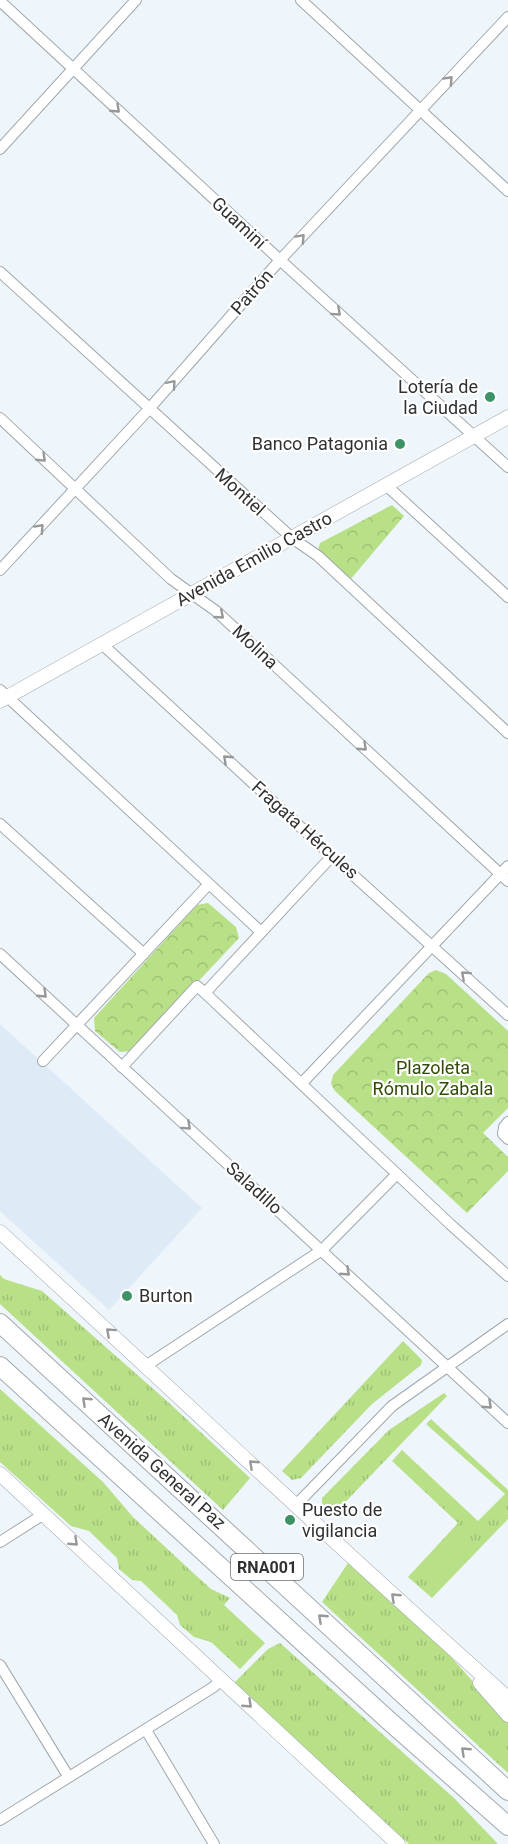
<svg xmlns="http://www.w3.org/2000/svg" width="508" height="1844" font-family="Roboto,sans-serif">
  <defs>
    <pattern id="grass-tufts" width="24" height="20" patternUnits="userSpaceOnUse" patternTransform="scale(1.5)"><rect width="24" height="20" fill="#b7e087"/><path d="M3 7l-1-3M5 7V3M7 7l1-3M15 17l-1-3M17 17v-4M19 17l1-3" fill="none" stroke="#9ec175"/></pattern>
    <pattern id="park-crowns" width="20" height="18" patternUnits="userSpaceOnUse" patternTransform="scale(1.5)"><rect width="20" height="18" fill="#b7e087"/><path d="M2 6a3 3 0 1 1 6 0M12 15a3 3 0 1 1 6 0" fill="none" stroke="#9ec175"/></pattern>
  </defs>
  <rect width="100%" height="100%" fill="#eef5fb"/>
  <path fill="#deebf7" d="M0 1024 202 1208 109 1310 0 1211Z"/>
  <g fill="url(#grass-tufts)">
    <path d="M0 1275 4 1279 42 1291 167 1401 250 1478 223 1510 0 1304Z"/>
    <path d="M403 1341 422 1360 421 1365 372 1404 301 1478 292 1480 282 1471Z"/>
    <path d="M0 1389 103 1482 133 1517 190 1570 211 1589 230 1598 224 1605 265 1643 240 1669 211 1642 194 1637 180 1625 177 1615 141 1581 132 1580 119 1569 117 1558 89 1531 71 1526 0 1462Z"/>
    <path d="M444 1393 447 1396 331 1517 322 1509V1498L389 1430Z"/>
    <path d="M431 1419 508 1490V1519L432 1598 408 1577 458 1523 392 1461 402 1450 478 1521 505 1494 426 1424Z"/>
    <path d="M350 1560 436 1640 508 1721V1773L322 1602Z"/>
    <path d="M280 1643 454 1798 498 1844H409L233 1684 268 1649Z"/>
  </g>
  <g fill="url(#park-crowns)">
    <path d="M392 505 404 516 350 580 318 550 320 543Z"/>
    <path d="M208 903 236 927 239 938 133 1051 120 1052 95 1031 94 1018 197 905Z"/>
    <path d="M436 970 446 974 508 1031V1108L483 1133 508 1157V1171L467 1213 335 1091 331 1084 333 1075 429 973Z"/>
  </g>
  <path fill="#b7e087" d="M454 1532 473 1550 436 1590 416 1572Z"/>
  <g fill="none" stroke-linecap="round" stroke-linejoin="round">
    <defs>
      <g id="street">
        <path d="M301 0 508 191"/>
        <path d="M0 1 280 260 508 467"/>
        <path d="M0 149 136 0"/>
        <path d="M0 272 292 538 318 556 508 733"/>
        <path d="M0 418 171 579 216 611 508 881"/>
        <path d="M387 486 508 597"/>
        <path d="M0 570 149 409 280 260 508 17"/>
        <path d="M103 645 332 856 508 1015"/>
        <path d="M0 690 261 932"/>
        <path d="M0 824 144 954"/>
        <path d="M0 954 508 1423"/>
        <path d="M205 993 450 1224 508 1276"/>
        <path d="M43 1061 208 885"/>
        <path d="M122 1067 197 986 205 993 332 856"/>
        <path d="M302 1083 508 866"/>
        <path d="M508 1122 504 1127 503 1134 508 1139"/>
        <path d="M147 1365 322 1250 397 1174"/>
        <path d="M296 1505 392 1406 508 1324"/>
        <path d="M0 1542 44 1514"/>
        <path d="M0 1665 68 1776"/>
        <path d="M146 1730 214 1844"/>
        <path d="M0 1820 212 1688 222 1680"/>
      </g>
      <g id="secondary">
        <path d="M0 701 508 417"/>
        <path d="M0 1232C170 1387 336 1546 508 1698"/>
        <path d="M0 1474 398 1844"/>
        <path d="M480 1683 508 1715"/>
      </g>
      <g id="highway">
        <path d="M0 1323 508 1791"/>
        <path d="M0 1366 387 1719 508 1826"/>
      </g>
    </defs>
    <use href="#street" stroke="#a0a7ac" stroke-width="12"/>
    <use href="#secondary" stroke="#a0a7ac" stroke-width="15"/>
    <use href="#highway" stroke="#a0a7ac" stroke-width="20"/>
    <use href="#street" stroke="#fff" stroke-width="10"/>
    <use href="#secondary" stroke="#fff" stroke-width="14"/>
    <use href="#highway" stroke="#fff" stroke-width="18"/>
  </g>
  <defs><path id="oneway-chevron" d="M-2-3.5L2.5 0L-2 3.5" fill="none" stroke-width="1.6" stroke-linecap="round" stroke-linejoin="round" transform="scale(1.5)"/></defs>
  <g stroke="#979899">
    <use href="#oneway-chevron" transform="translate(449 80) rotate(-47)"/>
    <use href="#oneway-chevron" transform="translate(116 109) rotate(43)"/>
    <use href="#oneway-chevron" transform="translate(301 238) rotate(-47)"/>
    <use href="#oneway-chevron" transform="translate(337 312) rotate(42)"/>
    <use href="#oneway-chevron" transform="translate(172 384) rotate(-49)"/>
    <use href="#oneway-chevron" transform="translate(42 458) rotate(44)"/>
    <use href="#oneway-chevron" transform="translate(40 528) rotate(-47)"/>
    <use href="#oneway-chevron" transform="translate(220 615) rotate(41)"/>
    <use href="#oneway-chevron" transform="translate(363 747) rotate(43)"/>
    <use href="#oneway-chevron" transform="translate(227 759) rotate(-137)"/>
    <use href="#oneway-chevron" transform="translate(465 975) rotate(-138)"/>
    <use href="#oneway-chevron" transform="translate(43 994) rotate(43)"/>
    <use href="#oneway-chevron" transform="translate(187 1126) rotate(42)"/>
    <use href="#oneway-chevron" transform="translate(346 1272) rotate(43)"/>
    <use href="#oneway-chevron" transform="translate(110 1332) rotate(-138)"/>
    <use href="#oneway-chevron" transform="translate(86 1401) rotate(-137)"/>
    <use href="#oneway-chevron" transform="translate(488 1405) rotate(43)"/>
    <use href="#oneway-chevron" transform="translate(253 1464) rotate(-137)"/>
    <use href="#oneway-chevron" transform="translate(74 1542) rotate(43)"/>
    <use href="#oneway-chevron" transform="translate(395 1597) rotate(-137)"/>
    <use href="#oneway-chevron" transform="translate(322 1618) rotate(-137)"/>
    <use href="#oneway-chevron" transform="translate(248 1704) rotate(43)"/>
    <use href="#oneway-chevron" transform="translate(465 1751) rotate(-137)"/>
  </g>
  <g fill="#3e9366" stroke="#fff" stroke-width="2">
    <circle cx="490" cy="397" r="6"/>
    <circle cx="400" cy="444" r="6"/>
    <circle cx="127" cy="1296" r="6"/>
    <circle cx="290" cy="1520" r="6"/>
  </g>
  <g text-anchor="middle" stroke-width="4.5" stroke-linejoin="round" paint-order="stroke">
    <rect fill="#fff" stroke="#6d6f70" stroke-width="1.5" x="231" y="1554" width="72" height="26" rx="4.5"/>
    <g font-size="16" font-weight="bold" fill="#2f3133">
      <text x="267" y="1573">RNA001</text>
    </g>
    <g font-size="18" fill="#2f3133" stroke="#fff">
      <text transform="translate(239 223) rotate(43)" y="6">Guaminí</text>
      <text transform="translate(252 292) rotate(-49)" y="6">Patrón</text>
      <text transform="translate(240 492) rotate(42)" y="6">Montiel</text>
      <text transform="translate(254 559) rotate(-29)" y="6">Avenida Emilio Castro</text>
      <text transform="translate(255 647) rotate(43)" y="6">Molina</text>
      <text transform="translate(305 830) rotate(42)" y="6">Fragata Hércules</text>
      <text transform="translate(254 1188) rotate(42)" y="6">Saladillo</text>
      <text transform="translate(162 1471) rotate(42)" y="6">Avenida General Paz</text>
    </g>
    <g font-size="18" fill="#2f3133" stroke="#fff" text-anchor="end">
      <text x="478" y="393">Lotería de<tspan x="478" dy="21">la Ciudad</tspan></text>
      <text x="388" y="450">Banco Patagonia</text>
      <text x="139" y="1302" text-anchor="start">Burton</text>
      <text x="302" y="1516" text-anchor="start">Puesto de<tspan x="302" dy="21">vigilancia</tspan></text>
    </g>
    <g font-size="18" fill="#324b08" stroke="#fff">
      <text x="433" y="1074">Plazoleta<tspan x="433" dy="21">Rómulo Zabala</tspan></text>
    </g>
  </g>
</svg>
